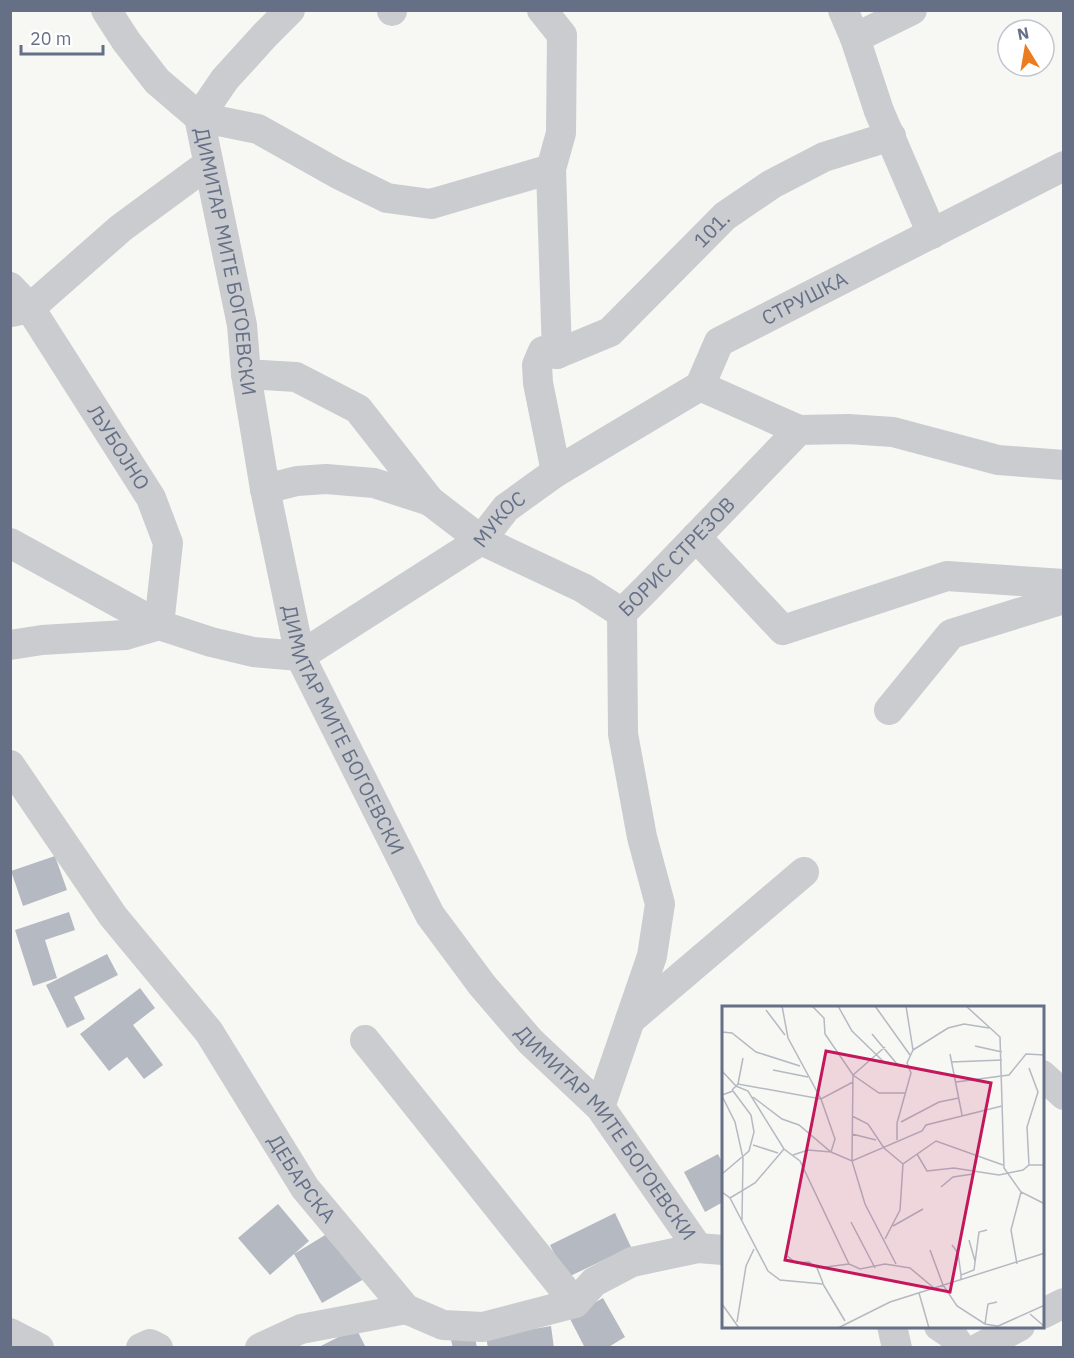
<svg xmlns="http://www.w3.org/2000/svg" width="1074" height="1358" font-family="'IBM Plex Sans',sans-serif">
  <rect width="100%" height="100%" fill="#f7f7f4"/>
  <g fill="#b5b9c1">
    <path d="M55 856 67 890 23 906 11 871Z"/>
    <path d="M69 912 75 930 45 940 57 978 33 986 15 930Z"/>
    <path d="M107 954 118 975 74 997 85 1019 67 1028 46 985Z"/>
    <path d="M140 988 155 1008 133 1025 163 1065 144 1079 127 1057 109 1071 80 1034Z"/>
    <path d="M718 1154 723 1164V1202L705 1212 684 1172Z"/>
    <path d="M278 1204 309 1241 294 1254 335 1229 364 1279 322 1303 294 1254 270 1275 238 1238Z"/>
    <path d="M615 1213 631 1247 566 1278 550 1245Z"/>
    <path d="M603 1298 625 1337 607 1348H585L569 1317Z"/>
    <path d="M551 1326 554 1348H488L486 1337Z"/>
    <path d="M473 1327 477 1348H453L449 1332Z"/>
    <path d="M356 1328 366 1348H317Z"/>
  </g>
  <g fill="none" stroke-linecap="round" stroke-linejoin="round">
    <g stroke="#caccd0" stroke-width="30">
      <path d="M106 10 126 41 157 81 199 117 258 129 338 174 387 198 431 204 551 169"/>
      <path id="s1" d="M290 10 265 35 225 79 199 117 242 325 246 374 265 489 300 656 430 915 482 985 530 1041 600 1107 698 1248"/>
      <path d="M392 10V11"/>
      <path d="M542 10 562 35 561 133 551 169 557 354 543 351 537 365 538 383 556 472"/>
      <path d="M843 10 855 38 879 111 932 234"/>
      <path d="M855 38 912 10"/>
      <path id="s2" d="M10 287 30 308 151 498 168 543 159 625 125 635 42 640 10 645"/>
      <path d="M11 312 30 308 121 228 208 164"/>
      <path id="s3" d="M557 354 610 332 725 216 772 184 824 157 891 136"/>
      <path d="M246 374 296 377 358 409 430 501 481 540 583 588 622 613"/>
      <path id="s4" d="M700 386 719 342 1064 166"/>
      <path d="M700 386 799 430"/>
      <path d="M265 489 297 481 326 479 374 483 430 501"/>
      <path d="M696 537 783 630 947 576 1064 584"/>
      <path id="s5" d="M10 543 159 625 211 642 253 652 300 656 481 540 506 508 556 472 700 386"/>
      <path d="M889 710 951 634 1064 599"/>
      <path id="s6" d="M10 765 113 916 209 1032 305 1188 406 1309 443 1325 483 1327 575 1303 594 1282 632 1262 698 1248 723 1250"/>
      <path d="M630 1020 804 872"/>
      <path d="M365 1040 575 1303"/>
      <path d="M1042 1075 1064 1095"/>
      <path id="s7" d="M600 1107 652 956 660 904 642 837 623 734 622 613 648 587 799 430 848 429 893 432 998 460 1064 465"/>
      <path d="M1042 1314 1064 1303"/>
      <path d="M892 1326 897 1348"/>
      <path d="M939 1326 951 1334 961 1348"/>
      <path d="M10 1333 39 1348"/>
      <path d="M141 1348 150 1344 158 1348"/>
      <path d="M260 1348 301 1329 406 1309"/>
      <path d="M979 1348 1020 1326"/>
    </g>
  </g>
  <g text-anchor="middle" stroke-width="6" stroke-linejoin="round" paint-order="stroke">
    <g font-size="20" fill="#657087" stroke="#fff">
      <text dy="7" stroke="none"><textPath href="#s3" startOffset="202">101.</textPath></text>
      <text dy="7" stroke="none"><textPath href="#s1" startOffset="288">ДИМИТАР МИТЕ БОГОЕВСКИ</textPath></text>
      <text dy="7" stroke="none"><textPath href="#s4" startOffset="144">СТРУШКА</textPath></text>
      <text dy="7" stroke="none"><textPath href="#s2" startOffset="194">ЉУБОЈНО</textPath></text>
      <text dy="7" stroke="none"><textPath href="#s5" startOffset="558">МУКОС</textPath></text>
      <text dy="7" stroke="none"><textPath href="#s7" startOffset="586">БОРИС СТРЕЗОВ</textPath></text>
      <text dy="7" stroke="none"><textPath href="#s1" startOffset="774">ДИМИТАР МИТЕ БОГОЕВСКИ</textPath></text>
      <text dy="7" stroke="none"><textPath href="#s1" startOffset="1260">ДИМИТАР МИТЕ БОГОЕВСКИ</textPath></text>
      <text dy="7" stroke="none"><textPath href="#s6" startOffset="507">ДЕБАРСКА</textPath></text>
    </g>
  </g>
  <g transform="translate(722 1006)">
    <rect width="322" height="322" fill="#f7f7f4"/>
    <path fill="none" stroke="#b4b9c2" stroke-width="1.5" d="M60 0 66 32 99 93 113 133 109 146 86 144 71 149M90 0 102 12 103 28 131 69 157 87H183M116 0 130 25 164 58M153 0 188 49M244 0 278 31 282 162 299 186 323 198M44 4 63 29M0 26 10 27 34 46 78 60M150 28 175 58 186 61M253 40 280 46M163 41 131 69 130 155 143 198 174 258M191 44 226 22 242 18 267 22M228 48 240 109M229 56 280 54M51 64 86 71M0 65 14 80 26 85 62 143 78 155 127 258 138 263 163 258 188 262 212 282M234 76 287 69 304 48 323 49M16 78 21 52M10 84 16 78 99 93 131 76M0 89 11 85 29 109 32 126 27 145 0 168M0 90 13 116 21 152 20 214M31 91 60 113 77 119 109 146 130 155 200 125 204 119 280 100M130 110 146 118 162 142 181 158M179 116 217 96 237 92M130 128 154 134M175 134V117L189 67 185 57 191 44 184 0M31 139 56 147M195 148 205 165 232 162 277 169 301 164 307 159H323M307 159 305 121 316 86 307 62M219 181 231 171 251 168M0 186 8 192 46 265 58 274 101 278 123 315M8 192 33 177 62 143M129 216 153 262M171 220 201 203M163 233 178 204 181 158 214 135 281 159M247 234 253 255M230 239 236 247 239 269M208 244 221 279 235 300 263 318 275 320M64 249 74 257 87 256 95 262M295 258 289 224 299 186M239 274V269L252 264 257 226 265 224M101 277 95 262 127 258M197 287 207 322M0 298 17 322M308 308 323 321M15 316 24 260 32 243M263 318 266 298 275 296M274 321 323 299M116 322 168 296 323 247"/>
    <path fill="#c2185b" fill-opacity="0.15" stroke="#c2185b" stroke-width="3" d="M104 45 269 77 228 286 63 254Z"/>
    <rect width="322" height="322" fill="none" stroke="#657087" stroke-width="3"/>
  </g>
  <rect width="1074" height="1358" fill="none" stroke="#657087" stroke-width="24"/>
  <g transform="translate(1026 48) rotate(349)"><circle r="28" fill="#ffffff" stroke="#c1c6cf" stroke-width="1.5"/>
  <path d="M0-4.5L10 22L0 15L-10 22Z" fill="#eb7c20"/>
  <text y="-9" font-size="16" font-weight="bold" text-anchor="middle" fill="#657087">N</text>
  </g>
  <path d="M21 45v9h82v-9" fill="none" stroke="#657087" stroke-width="3"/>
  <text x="30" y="45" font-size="18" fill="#657087" stroke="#ffffff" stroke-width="4.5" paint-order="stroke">20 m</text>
</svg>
